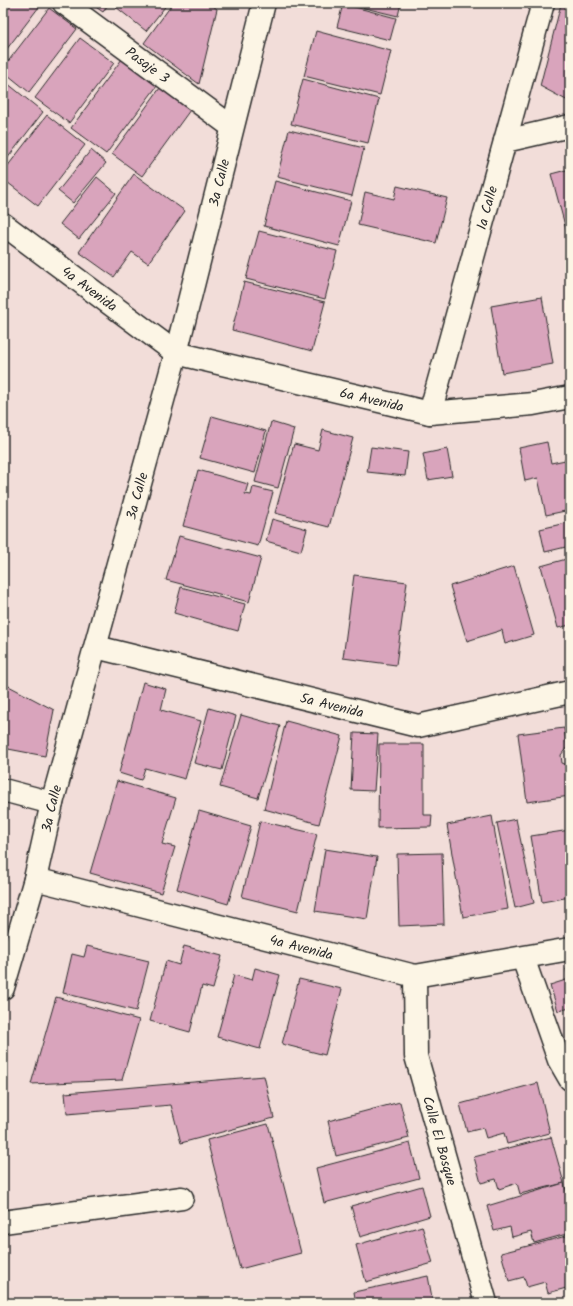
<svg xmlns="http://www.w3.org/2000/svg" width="573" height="1306" font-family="Kalam,sans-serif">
  <rect width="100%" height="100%" fill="#f2ddd9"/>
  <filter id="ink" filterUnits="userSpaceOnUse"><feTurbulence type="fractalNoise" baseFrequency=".025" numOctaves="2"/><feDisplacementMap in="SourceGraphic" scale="8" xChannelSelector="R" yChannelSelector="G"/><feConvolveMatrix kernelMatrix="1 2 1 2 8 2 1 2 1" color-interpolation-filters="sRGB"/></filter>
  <g filter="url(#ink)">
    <g fill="#d9a4bc" stroke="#2b2b2b">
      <path d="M3 3H42L3 54Z"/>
      <path d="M90 3H109L103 12Z"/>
      <path d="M119 3H168L146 31 116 7Z"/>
      <path d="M173 3H209L217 9 199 84 144 43Z"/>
      <path d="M344 3H401L398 16Z"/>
      <path d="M570 3V102L540 86 561 4Z"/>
      <path d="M343 4 396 18 390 40 337 27Z"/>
      <path d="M49 8 77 29 29 92 3 71V68Z"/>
      <path d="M316 31 391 51 380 95 304 76Z"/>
      <path d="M80 38 114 63 69 123 35 98Z"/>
      <path d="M122 59 157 86 106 154 71 128Z"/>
      <path d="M303 79 379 99 368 143 291 124Z"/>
      <path d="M7 83 43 112 3 164V88Z"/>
      <path d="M160 88 190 110 142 176 112 154Z"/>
      <path d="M47 115 85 145 38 206 3 179V172Z"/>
      <path d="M289 130 364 148 352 196 277 177Z"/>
      <path d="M91 150 106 163 73 203 58 191Z"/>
      <path d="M570 169V244L551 174Z"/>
      <path d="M134 174 185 211 148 263 132 252 114 277 79 252Z"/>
      <path d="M97 177 116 193 79 239 60 224Z"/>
      <path d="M275 181 351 201 339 246 264 226Z"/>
      <path d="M397 186 447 198 436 243 358 225 365 192 394 199Z"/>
      <path d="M259 231 337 251 325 299 246 279Z"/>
      <path d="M244 282 325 302 312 351 232 330Z"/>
      <path d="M542 297 553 364 502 373 491 306Z"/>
      <path d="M212 416 266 431 255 473 200 458Z"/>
      <path d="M271 422 294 429 278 488 255 482Z"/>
      <path d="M323 430 353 438 329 527 275 513 294 444 318 450Z"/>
      <path d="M547 442 551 463 570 459V510L546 515 538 478 525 481 519 448Z"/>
      <path d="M371 447 408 452 405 476 367 472Z"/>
      <path d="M447 449 452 476 428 480 423 454Z"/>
      <path d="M198 470 248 484 245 494 251 495 253 487 273 492 258 546 183 526Z"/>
      <path d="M272 519 307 529 301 551 266 541Z"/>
      <path d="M570 522V546L545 552 540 529Z"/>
      <path d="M179 536 261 558 249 602 166 580Z"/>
      <path d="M570 558V625L558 628 541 566Z"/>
      <path d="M514 566 534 635 505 644 502 630 467 641 450 586Z"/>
      <path d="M354 575 407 582 396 665 343 658Z"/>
      <path d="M181 587 245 604 238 631 174 613Z"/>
      <path d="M143 682 166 689 161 710 201 721 185 779 145 768 141 780 119 773Z"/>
      <path d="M3 683 54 710 45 756 3 748Z"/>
      <path d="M209 708 236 716 222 770 194 763Z"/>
      <path d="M241 715 280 726 258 798 220 787Z"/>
      <path d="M286 721 342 736 319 824 264 809Z"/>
      <path d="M564 728 567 747 561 755 562 763 570 766V796L527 802 518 734Z"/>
      <path d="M354 733 378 734 374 791 351 790Z"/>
      <path d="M379 744H424V815H432L431 827 378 828Z"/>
      <path d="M117 781 176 798 162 844 175 847 161 893 90 873Z"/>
      <path d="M199 811 251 826 228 904 177 889Z"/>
      <path d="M492 816 508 909 463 917 447 825Z"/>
      <path d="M516 819 534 903 515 908 497 823Z"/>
      <path d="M260 821 317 834 298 911 242 897Z"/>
      <path d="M570 830V897L542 902 531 836Z"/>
      <path d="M325 849 377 857 367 919 315 911Z"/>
      <path d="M442 853 444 924 399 926 397 854Z"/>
      <path d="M87 946 149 961 136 1011 63 993 72 954 84 957Z"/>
      <path d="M184 946 222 956 213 989 202 986 190 1032 150 1021 166 961 179 965Z"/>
      <path d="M255 968 280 975 260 1049 217 1037 234 975 252 980Z"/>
      <path d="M570 968V1008L558 1011 550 985 569 979 566 969Z"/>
      <path d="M299 979 342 989 325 1055 282 1044Z"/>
      <path d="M56 997 139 1020 122 1080 31 1084Z"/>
      <path d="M264 1076 274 1118 181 1143 171 1105 67 1114 65 1093Z"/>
      <path d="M538 1083 550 1133 507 1144 504 1133 486 1138 483 1128 467 1132 460 1104Z"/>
      <path d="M400 1102 409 1138 336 1156 328 1121Z"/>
      <path d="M268 1124 301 1253 240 1269 207 1140Z"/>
      <path d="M551 1137 564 1183 520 1194 517 1183 499 1189 496 1179 481 1183 474 1157Z"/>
      <path d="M410 1143 419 1178 324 1203 316 1168Z"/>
      <path d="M564 1183 570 1205V1233L534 1243 531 1232 512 1237 510 1227 494 1231 487 1206Z"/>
      <path d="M422 1186 430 1216 360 1237 351 1206Z"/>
      <path d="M422 1226 433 1263 366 1282 356 1245Z"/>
      <path d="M570 1235V1287L548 1293 545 1282 527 1287 524 1277 509 1281 501 1253Z"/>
      <path d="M428 1276 433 1303H356L354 1292Z"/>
    </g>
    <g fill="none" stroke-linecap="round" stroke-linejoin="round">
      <defs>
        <g id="minor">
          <path id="s1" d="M64 3 232 127"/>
          <path d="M505 141 570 126"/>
          <path id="s2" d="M3 224 176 353 430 413 533 404 570 397"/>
          <path id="s3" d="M430 413 543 3"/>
          <path id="s4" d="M96 647 418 726 570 692"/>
          <path d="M3 790 52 803"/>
          <path id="s5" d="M35 879 415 976 570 949"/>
          <path d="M523 958 559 1060 570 1079"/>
          <path id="s6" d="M415 976 416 1056 486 1303"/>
          <path id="s7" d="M3 988 35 879 52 803 176 353 264 3"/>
          <path d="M3 1222 182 1198"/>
        </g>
      </defs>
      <use href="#minor" stroke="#2b2b2b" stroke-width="25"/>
      <use href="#minor" stroke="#fcf5e5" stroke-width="22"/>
    </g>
  </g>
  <g text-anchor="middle" stroke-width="3.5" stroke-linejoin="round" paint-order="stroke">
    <g font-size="14" fill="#2b2b2b" stroke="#fcf5e5">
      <text dy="5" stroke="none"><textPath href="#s1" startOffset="104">Pasaje 3</textPath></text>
      <text dy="5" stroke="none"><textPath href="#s7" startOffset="834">3a Calle</textPath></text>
      <text dy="5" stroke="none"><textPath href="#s3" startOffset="213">1a Calle</textPath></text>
      <text dy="5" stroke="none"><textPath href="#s2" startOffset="108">4a Avenida</textPath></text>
      <text dy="5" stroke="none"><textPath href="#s2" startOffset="417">6a Avenida</textPath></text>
      <text dy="5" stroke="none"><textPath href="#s7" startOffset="510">3a Calle</textPath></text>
      <text dy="5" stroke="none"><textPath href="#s4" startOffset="243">5a Avenida</textPath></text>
      <text dy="5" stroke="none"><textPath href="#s7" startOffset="186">3a Calle</textPath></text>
      <text dy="5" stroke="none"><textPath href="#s5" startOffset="275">4a Avenida</textPath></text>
      <text dy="5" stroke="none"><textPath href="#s6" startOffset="168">Calle El Bosque</textPath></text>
    </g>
  </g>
  <rect width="573" height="1306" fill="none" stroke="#fcf5e5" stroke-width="16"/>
  <rect x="8" y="8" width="557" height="1290" fill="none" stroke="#2b2b2b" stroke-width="1.5" filter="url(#ink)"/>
</svg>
